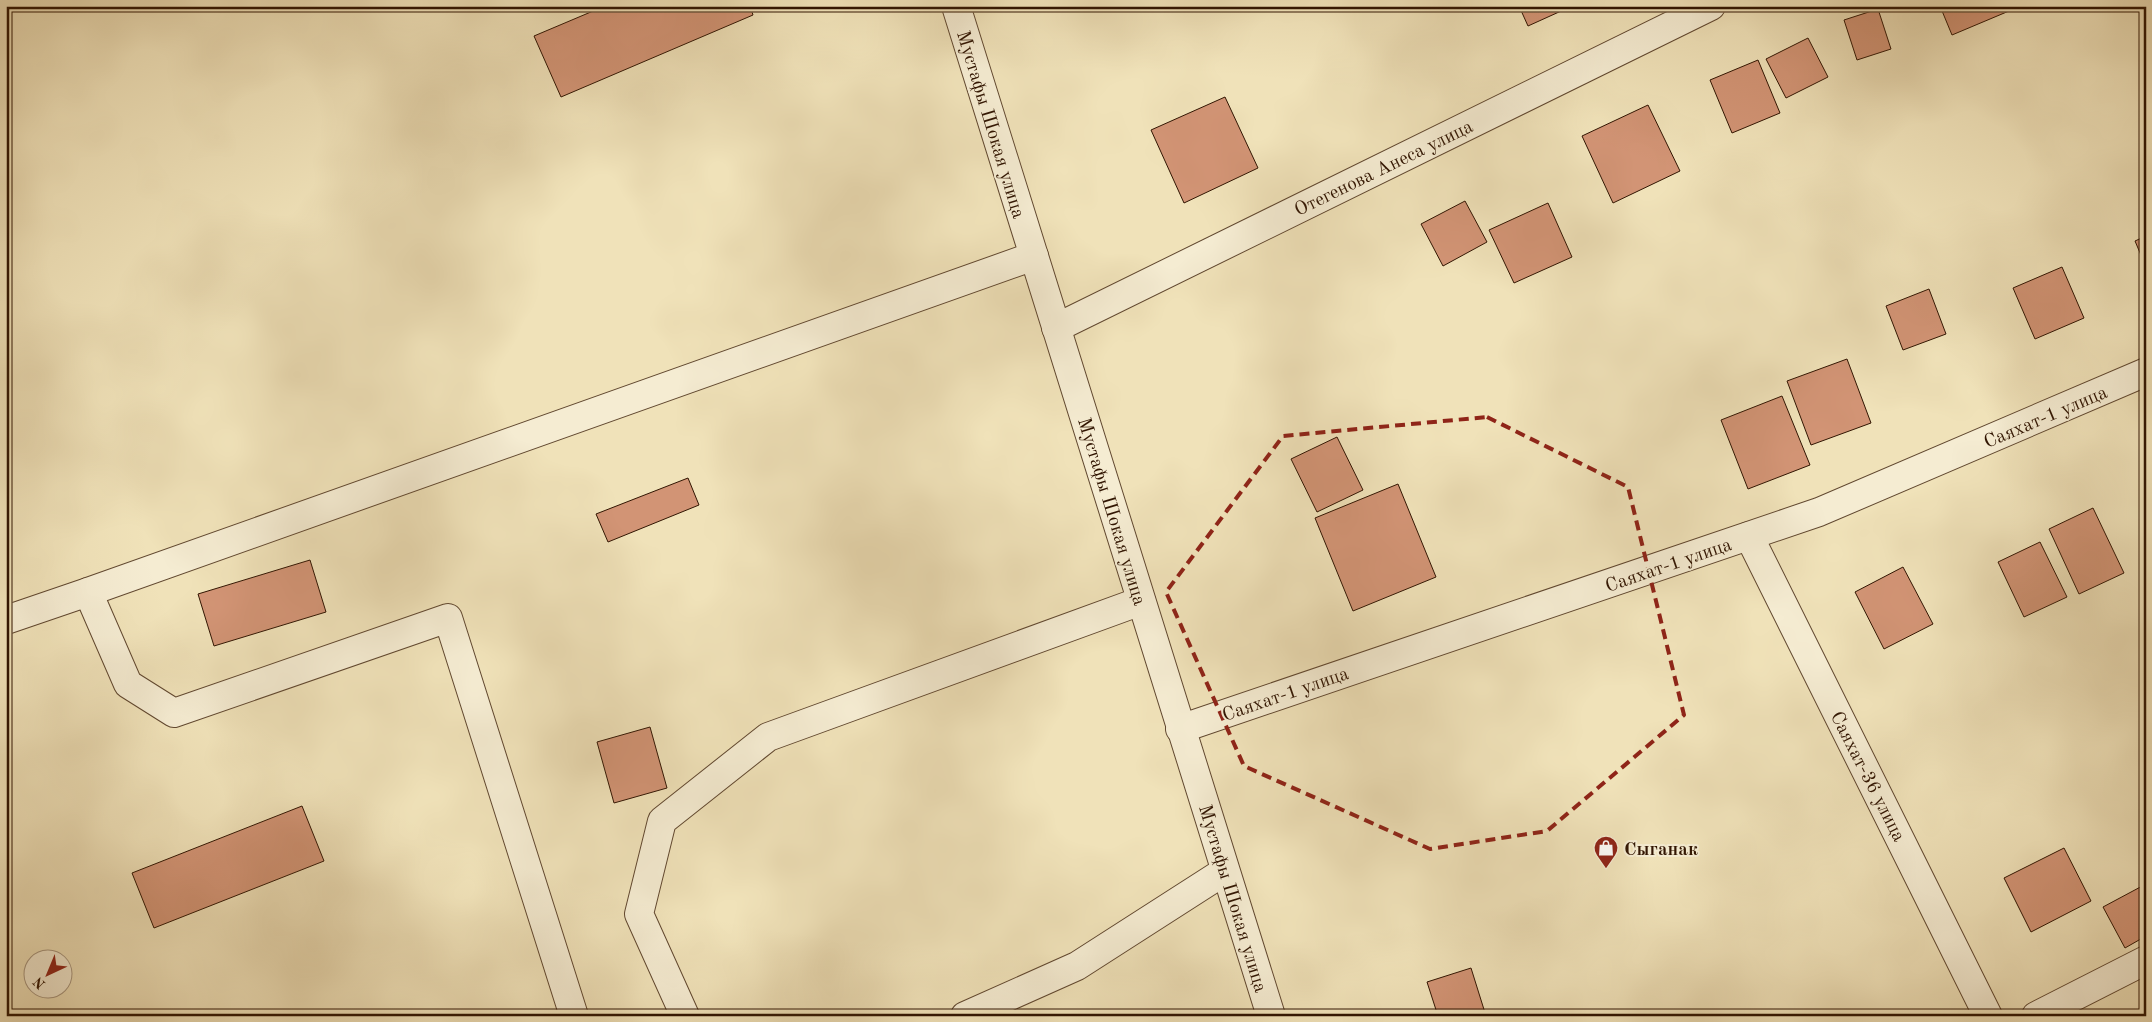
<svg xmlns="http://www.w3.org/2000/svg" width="2152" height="1022" font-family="'Old Standard TT',serif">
  <rect width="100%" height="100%" fill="#f0e2b9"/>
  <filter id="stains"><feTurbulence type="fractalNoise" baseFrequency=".004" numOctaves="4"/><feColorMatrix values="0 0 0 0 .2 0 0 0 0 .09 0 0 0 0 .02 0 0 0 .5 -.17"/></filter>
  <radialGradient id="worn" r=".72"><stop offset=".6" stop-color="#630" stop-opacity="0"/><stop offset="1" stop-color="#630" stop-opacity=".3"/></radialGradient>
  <g fill="#d29475" stroke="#311502">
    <path d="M605 6H750L753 15 561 97 534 36Z"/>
    <path d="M1519 6H1570V7L1528 26Z"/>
    <path d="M1940 6H2007L2009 11 1952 35Z"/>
    <path d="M1878 9 1891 49 1857 60 1844 20Z"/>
    <path d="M1808 38 1828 77 1786 98 1766 59Z"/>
    <path d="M1758 60 1780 113 1732 133 1710 80Z"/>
    <path d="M1225 97 1258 168 1184 203 1151 130Z"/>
    <path d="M1648 105 1680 171 1613 203 1582 136Z"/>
    <path d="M1465 201 1487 242 1443 266 1421 224Z"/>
    <path d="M1548 203 1572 257 1514 283 1489 230Z"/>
    <path d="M2146 236V267L2135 241Z"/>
    <path d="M2062 267 2084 318 2035 339 2013 288Z"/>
    <path d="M1929 289 1946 334 1903 350 1886 306Z"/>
    <path d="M1847 359 1871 423 1811 445 1787 381Z"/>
    <path d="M1782 396 1810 465 1748 489 1721 420Z"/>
    <path d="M1337 437 1363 490 1317 512 1291 459Z"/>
    <path d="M688 478 699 505 608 542 596 514Z"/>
    <path d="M1398 484 1436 577 1353 611 1315 518Z"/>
    <path d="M2093 508 2124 573 2079 594 2049 529Z"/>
    <path d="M2040 542 2067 597 2024 617 1998 562Z"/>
    <path d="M310 560 326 612 214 646 198 594Z"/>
    <path d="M1903 567 1933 624 1884 649 1855 592Z"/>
    <path d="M650 727 667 788 614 803 597 742Z"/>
    <path d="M302 806 324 861 154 928 132 873Z"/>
    <path d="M2064 848 2091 901 2031 932 2004 878Z"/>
    <path d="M2146 884V936L2125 948 2103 907Z"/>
    <path d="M1471 968 1486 1016H1438L1427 982Z"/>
  </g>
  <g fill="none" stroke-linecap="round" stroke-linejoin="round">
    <defs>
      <g id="minor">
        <path d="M956 6 1271 1016"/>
        <path d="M1056 328 1711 6"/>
        <path d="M1749 536 1988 1016"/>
        <path d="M6 620 88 592"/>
        <path d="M1180 729 1819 512 2146 372"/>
        <path d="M574 1016 448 618 174 713 128 684 88 592 1034 256"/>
        <path d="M685 1016 639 914 662 821 768 737 1141 601"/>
        <path d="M965 1016 1077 966 1225 871"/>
        <path d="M2036 1016 2146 960"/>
      </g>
    </defs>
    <use href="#minor" stroke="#614830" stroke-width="30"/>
    <use href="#minor" stroke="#f5ecd2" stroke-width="28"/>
  </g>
  <path fill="none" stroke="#8f2418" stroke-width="4" stroke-dasharray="10 6" stroke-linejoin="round" d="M1487 417 1628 487 1684 715 1547 831 1430 849 1244 766 1166 592 1283 436Z"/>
  <defs>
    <symbol id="shop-pin" viewBox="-11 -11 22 30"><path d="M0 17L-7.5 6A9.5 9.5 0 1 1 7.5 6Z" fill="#8f2418" stroke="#f5ecd2"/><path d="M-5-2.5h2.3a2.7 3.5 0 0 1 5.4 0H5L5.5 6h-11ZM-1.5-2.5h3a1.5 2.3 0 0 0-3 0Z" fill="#fff"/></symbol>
  </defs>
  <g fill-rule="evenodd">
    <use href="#shop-pin" x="1592" y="834" width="28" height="38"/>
  </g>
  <g text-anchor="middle" stroke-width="4" stroke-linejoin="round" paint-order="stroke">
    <g font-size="19" fill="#311502" stroke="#f5ecd2">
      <text transform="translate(992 124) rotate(73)" y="7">Мустафы Шокая улица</text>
      <text transform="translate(1383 167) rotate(-26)" y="7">Отегенова Анеса улица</text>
      <text transform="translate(2045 416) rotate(-23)" y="7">Саяхат-1 улица</text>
      <text transform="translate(1113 511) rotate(73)" y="7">Мустафы Шокая улица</text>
      <text transform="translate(1668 564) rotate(-19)" y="7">Саяхат-1 улица</text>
      <text transform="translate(1285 693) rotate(-19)" y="7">Саяхат-1 улица</text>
      <text transform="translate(1869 776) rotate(63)" y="7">Саяхат-36 улица</text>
      <text transform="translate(1234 898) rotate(73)" y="7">Мустафы Шокая улица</text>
    </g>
    <g font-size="19" font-weight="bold" fill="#311502" stroke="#f5ecd2" text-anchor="start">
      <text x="1624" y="855">Сыганак</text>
    </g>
  </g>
  <rect width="2152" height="1022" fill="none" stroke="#f0e2b9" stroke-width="25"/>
  <rect x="8" y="8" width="2137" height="1007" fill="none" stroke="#311502" stroke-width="2.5"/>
  <rect x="12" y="12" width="2127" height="997" fill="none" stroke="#311502"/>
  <g transform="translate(48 974) rotate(224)"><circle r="24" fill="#f5ecd2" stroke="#a7967f"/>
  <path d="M0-4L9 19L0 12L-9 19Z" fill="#8f2418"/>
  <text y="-8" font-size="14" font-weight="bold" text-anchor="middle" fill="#311502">N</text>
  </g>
  <rect width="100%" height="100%" filter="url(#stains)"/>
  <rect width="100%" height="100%" fill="url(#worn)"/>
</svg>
